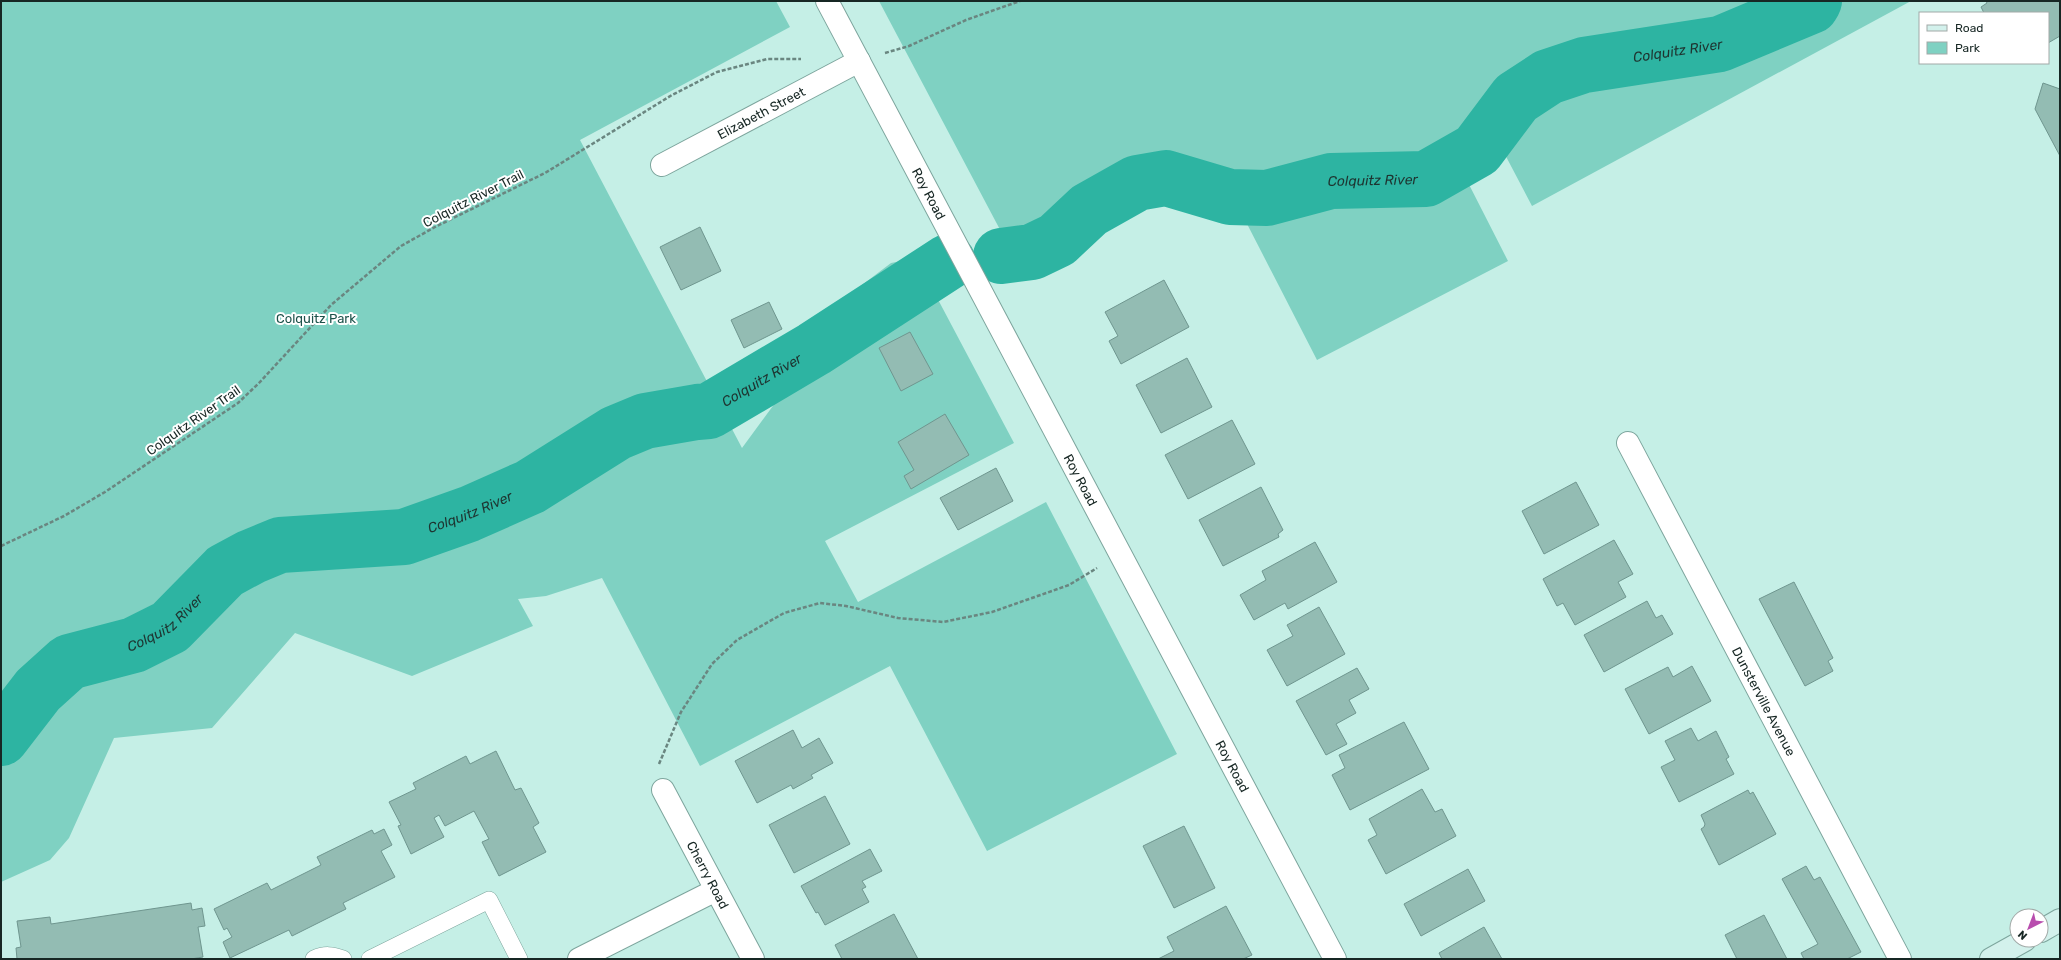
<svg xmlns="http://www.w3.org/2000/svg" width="2061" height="960" font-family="Rubik,sans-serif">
  <rect width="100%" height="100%" fill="#c5efe6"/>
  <g fill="#7fd1c2">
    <path d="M1 1H776L790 27 580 140 742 448 862 285 891 263 916 258 1014 443 825 541 858 602 1046 502 1177 754 987 851 890 666 700 766 602 578 546 596 518 599 533 626 412 676 295 633 212 728 114 738 69 838 50 860 1 882Z"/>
    <path d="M879 1H1911L1532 206 1491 128C1479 147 1475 148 1456 159L1508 261 1317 360 1244 218C1210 229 1190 181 1157 184 1130 186 1109 221 1088 237 1084 239 1080 243 1075 245 1054 251 1027 244 1006 241Z"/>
  </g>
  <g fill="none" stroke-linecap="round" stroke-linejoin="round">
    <g stroke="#2db4a2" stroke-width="56">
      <path id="s1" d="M1001 256 1032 252 1057 240 1089 210 1137 183 1166 178 1230 197 1267 198 1331 181 1426 179 1477 150 1516 98 1548 77 1584 65 1720 44 1811 6 1814 1"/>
      <path id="s2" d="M1 738 38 690 69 662 134 645 170 627 225 571 251 557 280 545 404 537 469 514 530 487 616 433 645 421 697 412 709 411 814 349 948 262"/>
    </g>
  </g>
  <g fill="#93bcb3" stroke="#6f968f">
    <path d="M1986 1H2060V36L2048 43V13H1984L1981 7 1987 3Z"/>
    <path d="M2043 83 2060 89V156L2035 109Z"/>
    <path d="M700 227 721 271 681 290 660 247Z"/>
    <path d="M1164 280 1189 327 1121 364 1109 341 1118 336 1105 312Z"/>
    <path d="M769 302 782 329 744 348 731 320Z"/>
    <path d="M910 332 933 374 901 391 879 348Z"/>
    <path d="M1187 358 1212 407 1161 433 1136 385Z"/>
    <path d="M945 414 969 455 911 489 904 476 914 470 898 442Z"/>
    <path d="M1232 420 1255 464 1188 499 1165 455Z"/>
    <path d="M996 468 1013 501 958 530 940 498Z"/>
    <path d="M1576 482 1599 525 1544 554 1522 511Z"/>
    <path d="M1261 487 1283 530 1278 534 1279 537 1223 566 1199 520Z"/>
    <path d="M1614 540 1633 574 1618 582 1626 597 1575 625 1563 603 1557 606 1543 579Z"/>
    <path d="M1315 542 1337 582 1288 609 1285 603 1254 620 1240 595 1266 580 1262 571Z"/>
    <path d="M1794 582 1833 658 1828 661 1833 671 1805 686 1759 599Z"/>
    <path d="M1647 601 1656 618 1662 615 1673 634 1604 672 1584 635Z"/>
    <path d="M1319 607 1345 654 1287 686 1267 650 1293 636 1287 625Z"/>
    <path d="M1692 666 1711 701 1649 734 1625 689 1668 667 1673 677Z"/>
    <path d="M1357 668 1369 689 1349 700 1356 713 1336 724 1347 744 1326 755 1296 701Z"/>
    <path d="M1404 722 1429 769 1350 810 1332 775 1345 768 1339 755Z"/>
    <path d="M1691 728 1698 741 1716 731 1729 757 1726 759 1734 774 1679 802 1661 767 1675 760 1665 741Z"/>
    <path d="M793 730 802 748 819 738 833 763 811 775 813 778 793 789 791 785 757 803 735 761Z"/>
    <path d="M496 751 515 790 521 788 539 823 533 827 546 852 499 876 482 842 489 839 474 811 445 826 439 815 434 818 444 837 411 854 398 826 401 825 389 802 416 789 413 783 466 756 470 764Z"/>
    <path d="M1422 789 1435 812 1442 809 1456 836 1386 874 1368 840 1377 835 1369 819Z"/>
    <path d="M1748 790 1750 794 1753 792 1776 834 1719 865 1701 829 1704 827 1705 824 1701 815Z"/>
    <path d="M825 796 850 844 794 873 769 825Z"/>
    <path d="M1184 826 1215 888 1174 908 1143 846Z"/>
    <path d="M384 829 392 845 381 851 395 877 343 903 346 909 292 936 289 930 230 958 223 942 232 937 227 928 224 930 214 909 267 883 271 890 321 865 317 857 372 830 374 834Z"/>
    <path d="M870 849 882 871 862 881 866 887 862 889 869 902 825 925 818 912 816 913 801 886Z"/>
    <path d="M1806 866 1814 880 1820 877 1861 952 1847 959H1804L1801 953 1818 944 1782 879Z"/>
    <path d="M1468 869 1485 901 1421 936 1404 904Z"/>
    <path d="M191 903 192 910 202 908 205 926 198 927 203 957 191 959H17L16 948 21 947 17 921 50 917 51 924Z"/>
    <path d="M1226 906 1252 955 1243 959H1158L1174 951 1167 937Z"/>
    <path d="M894 914 918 959H842L835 945Z"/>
    <path d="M1764 915 1787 959H1737L1725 935Z"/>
    <path d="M1484 927 1502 959H1442L1439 953Z"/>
  </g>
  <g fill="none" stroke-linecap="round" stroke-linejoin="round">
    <defs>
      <g id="lane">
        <path d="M314 959C325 954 332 955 343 959"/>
        <path d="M370 959 489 900 519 959"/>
      </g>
      <g id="street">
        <path id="s3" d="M827 1 1335 959"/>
        <path id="s4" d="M662 165 859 61"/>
        <path id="s5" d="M1628 443 1900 959"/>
        <path id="s6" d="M663 790 753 959"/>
        <path d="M579 959 716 890"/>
      </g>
      <g id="secondary">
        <path d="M2041 931 2060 920"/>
        <path d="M1991 959 2025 940"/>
      </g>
    </defs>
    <use href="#lane" stroke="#7da59d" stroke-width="18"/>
    <use href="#street" stroke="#7da59d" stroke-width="24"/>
    <use href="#secondary" stroke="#7da59d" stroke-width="24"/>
    <g stroke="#6a8680" stroke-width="2.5" stroke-dasharray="4 2" stroke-linecap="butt">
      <path d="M885 53 909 46 966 20 1020 1"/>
      <path d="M1 546 64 516 105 492 238 403 259 383 331 305 401 246 435 227 545 173 672 95 717 72 767 59H801"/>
      <path d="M659 764 681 712 712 664 737 640 784 613 820 603 846 606 898 618 943 622 992 612 1069 585 1097 568"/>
    </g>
    <use href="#lane" stroke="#fff" stroke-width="17"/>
    <use href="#street" stroke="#fff" stroke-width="22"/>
    <use href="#secondary" stroke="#d3f1ec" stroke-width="22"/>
  </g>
  <g text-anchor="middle" stroke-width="4" stroke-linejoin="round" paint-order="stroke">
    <g font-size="13" fill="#172724" stroke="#fff">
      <text dy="5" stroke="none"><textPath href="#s4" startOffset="112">Elizabeth Street</textPath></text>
      <text dy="5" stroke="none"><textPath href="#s3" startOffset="218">Roy Road</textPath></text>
      <text transform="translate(473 198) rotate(-27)" y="5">Colquitz River Trail</text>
      <text transform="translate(193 420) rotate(-35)" y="5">Colquitz River Trail</text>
      <text dy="5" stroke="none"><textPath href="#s3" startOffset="542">Roy Road</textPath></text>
      <text dy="5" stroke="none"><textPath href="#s5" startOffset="292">Dunsterville Avenue</textPath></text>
      <text dy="5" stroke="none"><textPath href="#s3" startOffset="866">Roy Road</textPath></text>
      <text dy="5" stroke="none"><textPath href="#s6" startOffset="96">Cherry Road</textPath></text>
    </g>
    <g font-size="13" fill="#1c524a" stroke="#fff">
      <text x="316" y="323">Colquitz Park</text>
    </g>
    <g font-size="14" font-style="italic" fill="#1e3430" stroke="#fff">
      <text dy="5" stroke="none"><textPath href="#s1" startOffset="747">Colquitz River</textPath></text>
      <text dy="5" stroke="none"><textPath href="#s1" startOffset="399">Colquitz River</textPath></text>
      <text dy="5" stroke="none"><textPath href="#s2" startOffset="868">Colquitz River</textPath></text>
      <text dy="5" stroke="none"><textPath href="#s2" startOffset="544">Colquitz River</textPath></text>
      <text dy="5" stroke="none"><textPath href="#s2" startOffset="208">Colquitz River</textPath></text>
    </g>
  </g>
  <rect width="2061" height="960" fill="none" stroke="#172724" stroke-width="4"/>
  <rect x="1919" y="12" width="130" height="52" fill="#ffffff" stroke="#a2a9a7"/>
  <rect x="1927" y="25" width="20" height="6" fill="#d3f1ec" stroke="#a2a9a7"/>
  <text x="1955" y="32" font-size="12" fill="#172724">Road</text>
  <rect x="1927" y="42" width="20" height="12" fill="#7fd1c2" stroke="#a2a9a7"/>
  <text x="1955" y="52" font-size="12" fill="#172724">Park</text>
  <g transform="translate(2029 928) rotate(222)"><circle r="19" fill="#ffffff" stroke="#a2a9a7"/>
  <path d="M0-3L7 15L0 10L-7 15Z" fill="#b84dae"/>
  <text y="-6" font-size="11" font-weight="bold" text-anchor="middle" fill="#172724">N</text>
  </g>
</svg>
